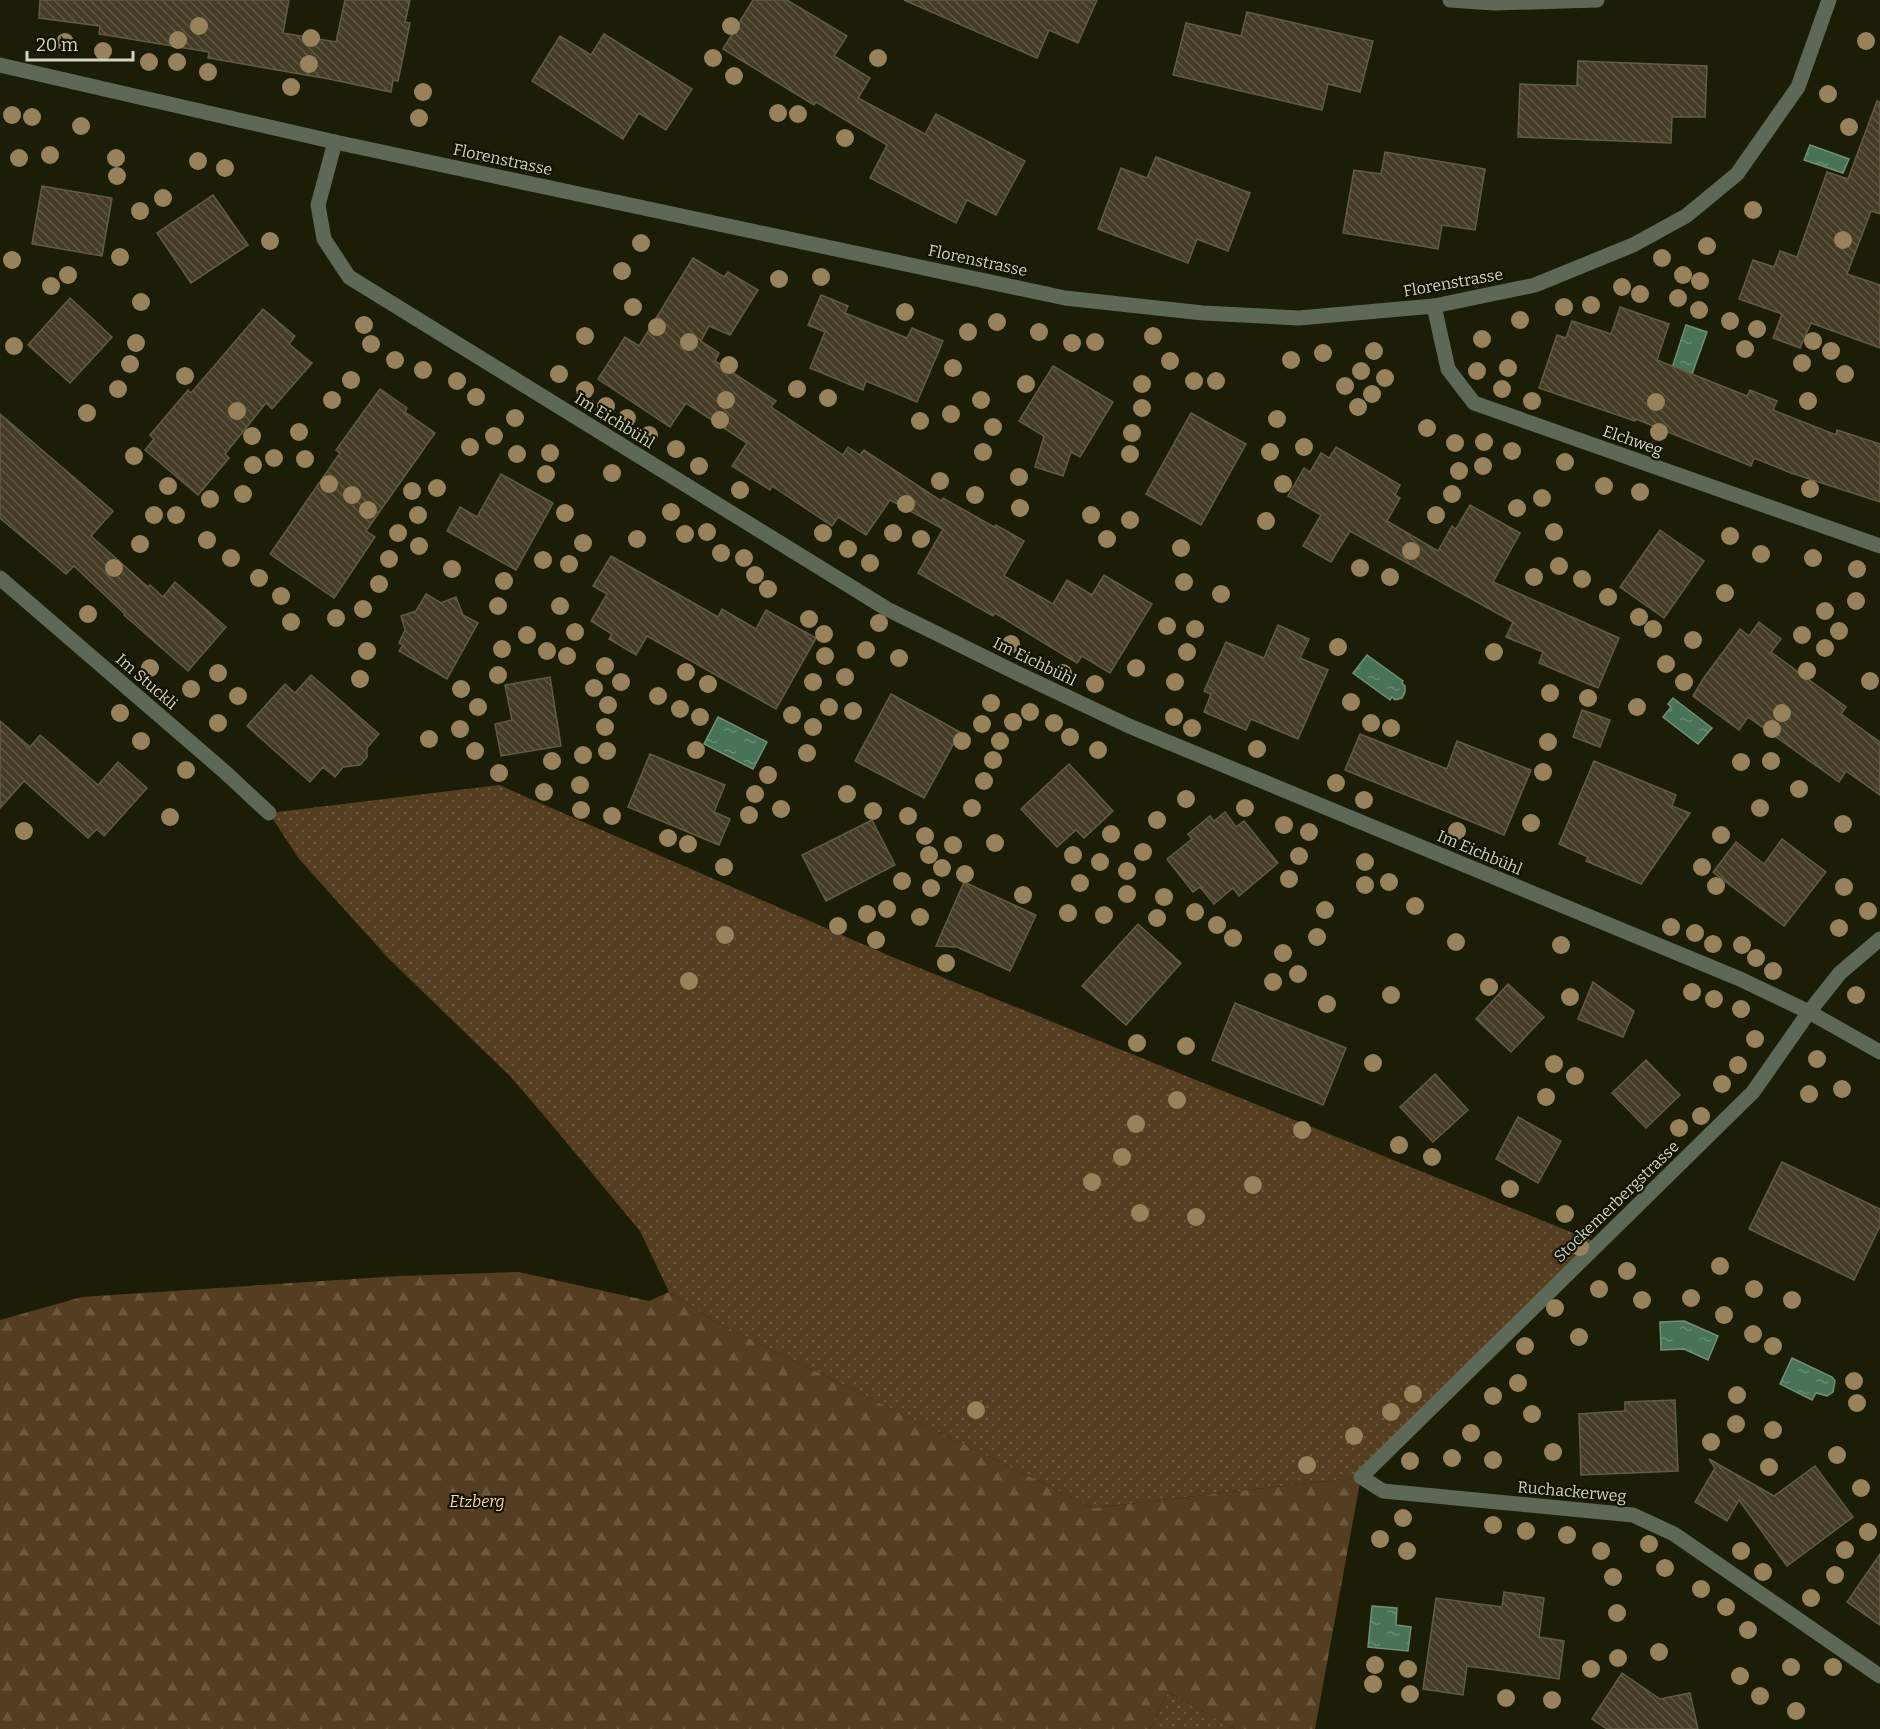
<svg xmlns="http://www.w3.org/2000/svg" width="1880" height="1729" font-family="Bitter,serif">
  <defs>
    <pattern id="grass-dots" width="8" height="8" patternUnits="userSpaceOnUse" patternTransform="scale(1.5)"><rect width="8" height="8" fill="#543d20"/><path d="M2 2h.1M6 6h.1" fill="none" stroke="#6c583f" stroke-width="1.8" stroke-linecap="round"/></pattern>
    <pattern id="forest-firs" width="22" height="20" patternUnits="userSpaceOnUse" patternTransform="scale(1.5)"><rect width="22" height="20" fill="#543d20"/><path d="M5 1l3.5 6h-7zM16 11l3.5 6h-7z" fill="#6c583f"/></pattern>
    <pattern id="water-ripples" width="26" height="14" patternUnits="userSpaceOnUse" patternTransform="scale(1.5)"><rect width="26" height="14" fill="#487356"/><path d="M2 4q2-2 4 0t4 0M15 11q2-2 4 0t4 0" fill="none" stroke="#6a8c74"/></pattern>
    <pattern id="building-back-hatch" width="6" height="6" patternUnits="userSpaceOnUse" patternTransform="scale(1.5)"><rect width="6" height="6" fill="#443c25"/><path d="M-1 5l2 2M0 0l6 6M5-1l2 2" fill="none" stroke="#5e5743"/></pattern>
  </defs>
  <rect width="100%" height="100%" fill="#1b1d06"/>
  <g fill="url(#grass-dots)">
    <path d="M499 785 890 956 1598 1243 1361 1477 1093 1508 716 1322 669 1292 640 1231 557 1131 510 1076 389 959 299 859 269 813Z"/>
    <path d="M1168 1692 1235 1729H1150Z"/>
  </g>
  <path fill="url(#forest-firs)" d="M519 1272 649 1301 669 1292 716 1322 1093 1508 1361 1477 1315 1729H1235L1168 1692 1150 1729H0V1320L82 1297 399 1276Z"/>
  <g fill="url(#water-ripples)" stroke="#719077" stroke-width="1.5">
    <path d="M1810 145 1849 159 1843 173 1804 160Z"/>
    <path d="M1686 325 1707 332 1692 374 1672 368Z"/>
    <path d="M1367 655 1403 681 1402 683 1405 686V692L1402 698 1395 700 1392 697 1390 700 1353 673Z"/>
    <path d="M1673 698 1712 728 1698 744 1663 717 1671 707 1668 704Z"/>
    <path d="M718 717 767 742 753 769 704 744Z"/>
    <path d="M1684 1321 1718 1336 1708 1360 1684 1349 1661 1350 1660 1322Z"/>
    <path d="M1792 1358 1832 1377 1835 1381 1833 1392 1827 1396 1816 1393 1812 1400 1780 1384Z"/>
    <path d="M1372 1606 1397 1608 1396 1625 1411 1627 1408 1651 1368 1647Z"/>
  </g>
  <g fill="url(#building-back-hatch)" stroke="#635b42" stroke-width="1.5">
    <path d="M40 0H289L283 33 336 42 345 0H410L405 22 410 23 398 81 393 80 391 92 329 79 208 58 209 52 99 34 100 26 39 18Z"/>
    <path d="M753 0H787L847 36 834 56 870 78 858 98 925 134 936 114 1025 161 996 215 967 200 956 223 870 178 887 145 816 102 814 105 723 49Z"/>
    <path d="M904 0H1097L1078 43 1049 30 1037 58Z"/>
    <path d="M1247 12 1373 41 1360 92 1328 84 1322 110 1173 75 1186 23 1241 36Z"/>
    <path d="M604 34 692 89 666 130 639 113 623 139 532 81 560 36 591 55Z"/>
    <path d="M1578 61 1707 66 1705 117H1672L1671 143 1518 137 1520 84 1577 86Z"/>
    <path d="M1877 101 1880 102V214L1871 211 1847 274 1880 285V348L1811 323 1800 348 1773 338 1782 314 1739 299 1753 260 1774 267 1780 251 1797 257 1827 172 1848 179Z"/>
    <path d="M1385 152 1485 169 1475 230 1442 225 1438 249 1343 233 1354 170 1381 174Z"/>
    <path d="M1156 157 1250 193 1228 251 1197 239 1188 263 1098 229 1121 168 1147 178Z"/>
    <path d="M42 186 112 198 102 256 32 244Z"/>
    <path d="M213 195 248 245 191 283 157 233Z"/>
    <path d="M693 258 724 277 728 272 758 290 730 335 709 326 701 341 719 353 715 361 776 401 771 407 843 455 848 447 860 455 864 450 941 501 943 498 994 527 996 525 1024 541 1004 576 1053 604 1067 580 1092 595 1104 575 1152 604 1110 673 1082 656 1077 663 995 613 993 616 918 573 943 529 890 500 866 535 838 517 832 526 772 486 770 490 732 466 747 443 686 403 670 427 598 379 625 337 639 346Z"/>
    <path d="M821 295 848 306 845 313 907 338 912 328 943 341 917 402 866 381 863 390 810 368 825 332 808 325Z"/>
    <path d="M70 298 112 337 70 383 28 345Z"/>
    <path d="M1620 307 1669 324 1657 360 1747 396 1750 390 1777 401 1773 410 1836 435 1837 430 1880 444V502L1791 473 1754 458 1751 466 1636 419 1635 421 1539 388 1557 335 1566 338 1572 321 1611 334Z"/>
    <path d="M263 309 295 336 289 344 312 363 272 409 266 403 225 454 229 458 198 495 145 450 154 439 150 435 188 390 191 393Z"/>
    <path d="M1053 366 1113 402 1080 457 1071 452 1063 476 1035 467 1044 436 1019 421Z"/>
    <path d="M380 389 407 408 405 412 435 433 366 531 375 537 334 598 270 554 340 453 336 450Z"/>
    <path d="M1191 413 1246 444 1201 525 1146 494Z"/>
    <path d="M0 414 113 511 91 536 148 587 150 585 163 597 175 582 226 627 188 671 124 615 125 614 74 566 66 574 0 518Z"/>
    <path d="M1336 447 1400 485 1395 495 1400 498 1387 521 1438 551 1452 526 1456 529 1470 505 1520 533 1493 582 1619 638 1598 688 1539 663 1543 652 1506 637 1513 622 1350 531 1331 562 1303 546 1321 515 1288 496 1304 468 1310 472 1321 453 1329 458Z"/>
    <path d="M501 474 553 503 516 570 447 531 460 507 477 517Z"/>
    <path d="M1660 530 1704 561 1664 618 1620 587Z"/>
    <path d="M611 556 718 617 722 609 756 629 766 610 816 638 776 709 647 636 636 655 609 639 612 634 591 621 607 594 593 586Z"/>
    <path d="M426 594 441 603 456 597 463 615 478 623 447 679 399 651 403 645 399 643 405 630 401 616 416 611Z"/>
    <path d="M1759 622 1781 639 1771 652 1846 707 1841 714 1880 742V795L1846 771 1839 782 1748 717 1739 730 1693 696 1703 679 1740 629 1749 636Z"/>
    <path d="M1278 625 1309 639 1300 658 1328 670 1298 739 1251 719 1246 730 1204 712 1211 694 1204 691 1226 642 1264 658Z"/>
    <path d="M311 675 379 734 367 748V757L360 765 343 767 335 777 323 767 310 782 247 726 285 684 295 693Z"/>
    <path d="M550 677 561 746 501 756 495 724 512 720 505 685Z"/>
    <path d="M891 694 960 732 924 798 855 761Z"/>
    <path d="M1582 710 1610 720 1600 747 1573 737Z"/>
    <path d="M0 721 30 747 40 735 98 785 118 762 147 788 104 836 97 829 88 838 24 781 0 808Z"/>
    <path d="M1360 734 1447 769 1457 741 1531 770 1504 835 1345 770Z"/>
    <path d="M650 754 725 785 714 812 730 819 719 845 628 807Z"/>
    <path d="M1594 761 1676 795 1672 806 1690 813 1641 884 1586 861 1588 857 1559 844Z"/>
    <path d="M1069 764 1113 811 1084 838 1076 830 1057 847 1021 809Z"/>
    <path d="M1225 812 1236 827 1244 821 1278 863 1239 896 1233 888 1214 904 1200 887 1193 892 1167 859 1192 839 1188 834 1210 816 1214 821Z"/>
    <path d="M872 820 895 865 826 901 802 855Z"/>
    <path d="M1782 839 1826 872 1784 926 1713 872 1736 842 1764 864Z"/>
    <path d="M964 882 1036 915 1010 971 957 947 936 946Z"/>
    <path d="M1138 924 1181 963 1126 1025 1082 986Z"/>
    <path d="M1593 982 1634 1011 1623 1037 1578 1019Z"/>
    <path d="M1508 984 1544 1017 1511 1052 1476 1019Z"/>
    <path d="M1235 1003 1346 1048 1323 1105 1212 1060Z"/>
    <path d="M1646 1060 1680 1095 1646 1128 1612 1093Z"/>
    <path d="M1435 1074 1468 1110 1433 1142 1400 1107Z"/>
    <path d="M1518 1117 1561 1141 1538 1183 1496 1159Z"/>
    <path d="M1782 1162 1880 1209V1226L1854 1280 1749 1229Z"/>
    <path d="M1675 1400 1678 1471 1581 1475 1579 1414 1625 1411V1402Z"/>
    <path d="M1709 1459 1774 1496 1815 1466 1853 1517 1787 1566 1739 1500 1727 1521 1695 1502 1715 1468Z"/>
    <path d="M1880 1554V1625L1847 1602Z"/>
    <path d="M1504 1592 1544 1598 1539 1637 1564 1641 1559 1679 1467 1666 1463 1695 1423 1689 1436 1598 1502 1607Z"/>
    <path d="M1622 1673 1660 1699 1690 1693 1698 1729H1607L1592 1719Z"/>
  </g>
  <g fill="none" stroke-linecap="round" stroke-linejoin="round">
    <g stroke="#5d6856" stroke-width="15">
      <path d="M1450 0 1494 3 1597 0"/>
      <path d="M0 65 335 142 1065 298 1203 313 1299 318 1434 306 1535 285 1633 245 1686 216 1737 174 1798 87 1829 0"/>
      <path d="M335 142 318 205 324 239 349 277 887 609 1021 675 1129 726 1740 979 1809 1012 1880 1052"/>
      <path d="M1434 306 1448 369 1474 403 1880 546"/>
      <path d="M0 578 225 772 269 813"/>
      <path d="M1880 939 1840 973 1809 1012 1753 1092 1361 1477 1383 1491 1633 1515 1674 1534 1880 1676"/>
    </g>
  </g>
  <g fill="#97825c">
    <circle cx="199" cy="26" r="9"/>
    <circle cx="731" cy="26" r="9"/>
    <circle cx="311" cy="38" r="9"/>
    <circle cx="178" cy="40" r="9"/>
    <circle cx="1866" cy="41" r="9"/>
    <circle cx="65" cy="42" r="9"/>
    <circle cx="103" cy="51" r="9"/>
    <circle cx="713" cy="58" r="9"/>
    <circle cx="878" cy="58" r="9"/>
    <circle cx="149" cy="62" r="9"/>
    <circle cx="177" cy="62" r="9"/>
    <circle cx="309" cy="64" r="9"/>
    <circle cx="208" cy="72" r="9"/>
    <circle cx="734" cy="76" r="9"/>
    <circle cx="291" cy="87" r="9"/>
    <circle cx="423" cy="92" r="9"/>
    <circle cx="1828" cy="94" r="9"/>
    <circle cx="778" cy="113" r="9"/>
    <circle cx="798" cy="114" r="9"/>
    <circle cx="12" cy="115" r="9"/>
    <circle cx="32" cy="117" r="9"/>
    <circle cx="419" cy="118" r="9"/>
    <circle cx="81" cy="126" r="9"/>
    <circle cx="1849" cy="127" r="9"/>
    <circle cx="845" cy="138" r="9"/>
    <circle cx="50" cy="155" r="9"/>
    <circle cx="19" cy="158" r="9"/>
    <circle cx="116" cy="158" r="9"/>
    <circle cx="198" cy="161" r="9"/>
    <circle cx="225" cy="168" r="9"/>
    <circle cx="117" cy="176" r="9"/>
    <circle cx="163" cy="198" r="9"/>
    <circle cx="1753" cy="210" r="9"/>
    <circle cx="140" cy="211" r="9"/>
    <circle cx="1843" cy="240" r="9"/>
    <circle cx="270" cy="241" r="9"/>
    <circle cx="641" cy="243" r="9"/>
    <circle cx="1707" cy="246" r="9"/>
    <circle cx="120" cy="257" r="9"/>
    <circle cx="1662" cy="258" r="9"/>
    <circle cx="12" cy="260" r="9"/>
    <circle cx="622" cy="271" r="9"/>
    <circle cx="68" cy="275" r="9"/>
    <circle cx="1683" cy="275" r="9"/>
    <circle cx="821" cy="277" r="9"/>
    <circle cx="779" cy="279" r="9"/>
    <circle cx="1700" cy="281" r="9"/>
    <circle cx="51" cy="286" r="9"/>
    <circle cx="1622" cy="287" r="9"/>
    <circle cx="1640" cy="294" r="9"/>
    <circle cx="1678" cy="298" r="9"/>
    <circle cx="141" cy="302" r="9"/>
    <circle cx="1591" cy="305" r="9"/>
    <circle cx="633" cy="307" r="9"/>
    <circle cx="1564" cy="307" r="9"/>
    <circle cx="1699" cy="310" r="9"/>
    <circle cx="905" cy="312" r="9"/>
    <circle cx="1520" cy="320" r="9"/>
    <circle cx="1730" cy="321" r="9"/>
    <circle cx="997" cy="322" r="9"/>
    <circle cx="364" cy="325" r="9"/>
    <circle cx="657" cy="327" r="9"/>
    <circle cx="1757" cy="329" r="9"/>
    <circle cx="968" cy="332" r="9"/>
    <circle cx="1039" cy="332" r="9"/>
    <circle cx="585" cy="336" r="9"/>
    <circle cx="1153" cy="336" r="9"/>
    <circle cx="1482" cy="339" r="9"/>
    <circle cx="1813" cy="341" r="9"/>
    <circle cx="689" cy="342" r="9"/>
    <circle cx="1095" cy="342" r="9"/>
    <circle cx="136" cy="343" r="9"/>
    <circle cx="1072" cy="343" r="9"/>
    <circle cx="371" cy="344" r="9"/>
    <circle cx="14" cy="346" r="9"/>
    <circle cx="1745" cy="349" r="9"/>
    <circle cx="1374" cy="351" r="9"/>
    <circle cx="1831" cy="351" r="9"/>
    <circle cx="1323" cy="353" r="9"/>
    <circle cx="395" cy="360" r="9"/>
    <circle cx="1291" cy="360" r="9"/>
    <circle cx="1170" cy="361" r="9"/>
    <circle cx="1802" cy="363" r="9"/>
    <circle cx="130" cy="364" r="9"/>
    <circle cx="729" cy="365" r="9"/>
    <circle cx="953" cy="368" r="9"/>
    <circle cx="1508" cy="368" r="9"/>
    <circle cx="423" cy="370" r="9"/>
    <circle cx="1361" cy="371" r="9"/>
    <circle cx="1477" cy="371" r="9"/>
    <circle cx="559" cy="374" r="9"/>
    <circle cx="1845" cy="374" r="9"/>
    <circle cx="185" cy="376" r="9"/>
    <circle cx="1385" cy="378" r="9"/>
    <circle cx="351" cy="380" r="9"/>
    <circle cx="457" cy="381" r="9"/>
    <circle cx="1194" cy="381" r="9"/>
    <circle cx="1216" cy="381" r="9"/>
    <circle cx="1026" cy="384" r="9"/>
    <circle cx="1142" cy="384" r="9"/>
    <circle cx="1345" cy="386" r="9"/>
    <circle cx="118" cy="389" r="9"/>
    <circle cx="797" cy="389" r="9"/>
    <circle cx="1502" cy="389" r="9"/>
    <circle cx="585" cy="390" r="9"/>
    <circle cx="1372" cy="394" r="9"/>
    <circle cx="476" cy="397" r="9"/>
    <circle cx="828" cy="398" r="9"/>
    <circle cx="332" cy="400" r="9"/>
    <circle cx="726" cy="400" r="9"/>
    <circle cx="981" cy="400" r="9"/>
    <circle cx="1532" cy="401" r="9"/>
    <circle cx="1808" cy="401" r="9"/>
    <circle cx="1656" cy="402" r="9"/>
    <circle cx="606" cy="406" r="9"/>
    <circle cx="1358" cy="407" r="9"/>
    <circle cx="1142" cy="408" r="9"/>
    <circle cx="237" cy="411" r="9"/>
    <circle cx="87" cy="413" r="9"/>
    <circle cx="951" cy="414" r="9"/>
    <circle cx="515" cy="418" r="9"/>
    <circle cx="627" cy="418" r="9"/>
    <circle cx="1277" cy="419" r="9"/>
    <circle cx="720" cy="420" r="9"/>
    <circle cx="920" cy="421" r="9"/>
    <circle cx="993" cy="427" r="9"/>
    <circle cx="1427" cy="428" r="9"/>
    <circle cx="299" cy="432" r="9"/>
    <circle cx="1659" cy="432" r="9"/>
    <circle cx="1132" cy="433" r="9"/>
    <circle cx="649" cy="435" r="9"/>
    <circle cx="252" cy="436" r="9"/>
    <circle cx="494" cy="436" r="9"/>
    <circle cx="1484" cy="442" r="9"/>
    <circle cx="1455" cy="443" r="9"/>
    <circle cx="470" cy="447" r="9"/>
    <circle cx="1304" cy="447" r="9"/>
    <circle cx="676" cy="449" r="9"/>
    <circle cx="1512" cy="451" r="9"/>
    <circle cx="983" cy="452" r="9"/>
    <circle cx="1270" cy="452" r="9"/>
    <circle cx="550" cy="453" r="9"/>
    <circle cx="517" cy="454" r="9"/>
    <circle cx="1130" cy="454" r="9"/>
    <circle cx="134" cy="456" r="9"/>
    <circle cx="274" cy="458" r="9"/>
    <circle cx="305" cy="459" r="9"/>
    <circle cx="1565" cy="462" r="9"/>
    <circle cx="253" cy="465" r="9"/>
    <circle cx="699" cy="466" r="9"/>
    <circle cx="1483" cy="466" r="9"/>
    <circle cx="1459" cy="471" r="9"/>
    <circle cx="612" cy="473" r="9"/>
    <circle cx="546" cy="474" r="9"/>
    <circle cx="1019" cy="477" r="9"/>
    <circle cx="940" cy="481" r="9"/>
    <circle cx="329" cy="484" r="9"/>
    <circle cx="1283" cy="484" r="9"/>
    <circle cx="168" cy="486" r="9"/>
    <circle cx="1604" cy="486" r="9"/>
    <circle cx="437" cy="488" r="9"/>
    <circle cx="1810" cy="489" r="9"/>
    <circle cx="740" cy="490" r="9"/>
    <circle cx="412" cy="491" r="9"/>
    <circle cx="1640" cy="492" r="9"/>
    <circle cx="243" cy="494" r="9"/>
    <circle cx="1452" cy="494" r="9"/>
    <circle cx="352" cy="495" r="9"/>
    <circle cx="975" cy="495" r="9"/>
    <circle cx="1542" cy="498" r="9"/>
    <circle cx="210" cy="499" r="9"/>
    <circle cx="906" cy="504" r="9"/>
    <circle cx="1020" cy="508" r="9"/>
    <circle cx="1517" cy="508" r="9"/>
    <circle cx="368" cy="510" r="9"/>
    <circle cx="671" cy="512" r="9"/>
    <circle cx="565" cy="513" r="9"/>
    <circle cx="154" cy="515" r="9"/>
    <circle cx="176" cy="515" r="9"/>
    <circle cx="418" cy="515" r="9"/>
    <circle cx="1091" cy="515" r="9"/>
    <circle cx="1436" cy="515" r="9"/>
    <circle cx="1130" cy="520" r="9"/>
    <circle cx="1266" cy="521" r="9"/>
    <circle cx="707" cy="532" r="9"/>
    <circle cx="1554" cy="532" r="9"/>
    <circle cx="398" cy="533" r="9"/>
    <circle cx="823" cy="533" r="9"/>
    <circle cx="893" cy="533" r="9"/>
    <circle cx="685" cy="534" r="9"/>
    <circle cx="1730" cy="536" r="9"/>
    <circle cx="637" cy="539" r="9"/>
    <circle cx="921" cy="539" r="9"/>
    <circle cx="1107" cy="539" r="9"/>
    <circle cx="207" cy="540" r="9"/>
    <circle cx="583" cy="543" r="9"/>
    <circle cx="140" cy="544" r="9"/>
    <circle cx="419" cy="546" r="9"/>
    <circle cx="1181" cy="548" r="9"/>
    <circle cx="848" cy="549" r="9"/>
    <circle cx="1411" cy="551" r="9"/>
    <circle cx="721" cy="553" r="9"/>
    <circle cx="1761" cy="554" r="9"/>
    <circle cx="231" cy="558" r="9"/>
    <circle cx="744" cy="558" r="9"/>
    <circle cx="1813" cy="558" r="9"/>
    <circle cx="389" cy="559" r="9"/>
    <circle cx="543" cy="560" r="9"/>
    <circle cx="870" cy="563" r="9"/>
    <circle cx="569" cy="564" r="9"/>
    <circle cx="1559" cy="566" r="9"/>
    <circle cx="114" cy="568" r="9"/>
    <circle cx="1360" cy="568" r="9"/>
    <circle cx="452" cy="569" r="9"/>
    <circle cx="1857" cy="569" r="9"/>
    <circle cx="755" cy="575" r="9"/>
    <circle cx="1390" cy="577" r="9"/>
    <circle cx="1534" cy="577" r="9"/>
    <circle cx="259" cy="578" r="9"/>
    <circle cx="1582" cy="579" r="9"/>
    <circle cx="504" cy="581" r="9"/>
    <circle cx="1184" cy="582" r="9"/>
    <circle cx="379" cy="584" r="9"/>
    <circle cx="768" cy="589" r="9"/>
    <circle cx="1725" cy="593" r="9"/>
    <circle cx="1221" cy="594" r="9"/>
    <circle cx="281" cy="596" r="9"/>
    <circle cx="1608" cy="597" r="9"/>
    <circle cx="1856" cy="601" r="9"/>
    <circle cx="498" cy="606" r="9"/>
    <circle cx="560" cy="606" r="9"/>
    <circle cx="363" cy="609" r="9"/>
    <circle cx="1825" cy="611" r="9"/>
    <circle cx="88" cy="614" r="9"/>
    <circle cx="1639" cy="617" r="9"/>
    <circle cx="336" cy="618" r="9"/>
    <circle cx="809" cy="619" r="9"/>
    <circle cx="291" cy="622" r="9"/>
    <circle cx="879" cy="623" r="9"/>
    <circle cx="1167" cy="626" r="9"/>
    <circle cx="1195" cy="629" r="9"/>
    <circle cx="1653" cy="629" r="9"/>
    <circle cx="1839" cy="631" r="9"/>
    <circle cx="575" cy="632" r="9"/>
    <circle cx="824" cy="634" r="9"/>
    <circle cx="527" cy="635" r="9"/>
    <circle cx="1802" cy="635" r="9"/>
    <circle cx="1693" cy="640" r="9"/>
    <circle cx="1011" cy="644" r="9"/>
    <circle cx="1338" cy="647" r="9"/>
    <circle cx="1825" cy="648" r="9"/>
    <circle cx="502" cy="649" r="9"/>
    <circle cx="866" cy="650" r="9"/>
    <circle cx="367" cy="651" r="9"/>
    <circle cx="547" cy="651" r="9"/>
    <circle cx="1187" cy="652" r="9"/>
    <circle cx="1494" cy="652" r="9"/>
    <circle cx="567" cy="656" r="9"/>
    <circle cx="825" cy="656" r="9"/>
    <circle cx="899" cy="658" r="9"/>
    <circle cx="1666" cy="664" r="9"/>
    <circle cx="605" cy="666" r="9"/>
    <circle cx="150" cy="668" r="9"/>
    <circle cx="1136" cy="668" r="9"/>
    <circle cx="1807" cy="671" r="9"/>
    <circle cx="686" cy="672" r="9"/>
    <circle cx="218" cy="673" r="9"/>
    <circle cx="1063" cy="673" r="9"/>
    <circle cx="498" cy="675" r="9"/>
    <circle cx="845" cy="677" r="9"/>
    <circle cx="360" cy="679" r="9"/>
    <circle cx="1870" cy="681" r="9"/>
    <circle cx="621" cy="682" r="9"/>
    <circle cx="813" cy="682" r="9"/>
    <circle cx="1175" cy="682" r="9"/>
    <circle cx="1684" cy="682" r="9"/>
    <circle cx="708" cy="684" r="9"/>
    <circle cx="1095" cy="684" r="9"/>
    <circle cx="594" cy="688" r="9"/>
    <circle cx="191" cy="689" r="9"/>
    <circle cx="461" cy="689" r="9"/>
    <circle cx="1550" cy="693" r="9"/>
    <circle cx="238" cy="696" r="9"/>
    <circle cx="658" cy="696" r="9"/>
    <circle cx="1588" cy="698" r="9"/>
    <circle cx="1351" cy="702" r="9"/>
    <circle cx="991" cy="703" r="9"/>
    <circle cx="608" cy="705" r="9"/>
    <circle cx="478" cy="707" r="9"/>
    <circle cx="829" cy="707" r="9"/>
    <circle cx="1637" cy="707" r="9"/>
    <circle cx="680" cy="709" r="9"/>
    <circle cx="853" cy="711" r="9"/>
    <circle cx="1030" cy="712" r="9"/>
    <circle cx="120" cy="713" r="9"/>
    <circle cx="1782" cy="713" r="9"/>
    <circle cx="792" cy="715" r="9"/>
    <circle cx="700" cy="717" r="9"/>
    <circle cx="1174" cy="717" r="9"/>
    <circle cx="1013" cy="722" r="9"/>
    <circle cx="218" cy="723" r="9"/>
    <circle cx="1054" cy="723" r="9"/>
    <circle cx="1371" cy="723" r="9"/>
    <circle cx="982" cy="724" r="9"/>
    <circle cx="605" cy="727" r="9"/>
    <circle cx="813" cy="727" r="9"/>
    <circle cx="1192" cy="728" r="9"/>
    <circle cx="1391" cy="728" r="9"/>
    <circle cx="460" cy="729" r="9"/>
    <circle cx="1772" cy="729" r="9"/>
    <circle cx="1070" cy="737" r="9"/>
    <circle cx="429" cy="739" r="9"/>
    <circle cx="141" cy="741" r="9"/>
    <circle cx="962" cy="741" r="9"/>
    <circle cx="1000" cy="741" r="9"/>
    <circle cx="1548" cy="742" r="9"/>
    <circle cx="1257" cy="749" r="9"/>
    <circle cx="696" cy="750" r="9"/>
    <circle cx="1098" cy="750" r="9"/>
    <circle cx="475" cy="751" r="9"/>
    <circle cx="607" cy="751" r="9"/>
    <circle cx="807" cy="753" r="9"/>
    <circle cx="583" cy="755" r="9"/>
    <circle cx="993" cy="760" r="9"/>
    <circle cx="552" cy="761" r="9"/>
    <circle cx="1771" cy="761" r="9"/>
    <circle cx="1741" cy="762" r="9"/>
    <circle cx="186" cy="770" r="9"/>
    <circle cx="1543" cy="772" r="9"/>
    <circle cx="499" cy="773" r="9"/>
    <circle cx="768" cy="775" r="9"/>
    <circle cx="984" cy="781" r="9"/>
    <circle cx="1336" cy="783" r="9"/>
    <circle cx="580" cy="785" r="9"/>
    <circle cx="1799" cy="789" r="9"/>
    <circle cx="544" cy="792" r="9"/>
    <circle cx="755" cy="794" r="9"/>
    <circle cx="847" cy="794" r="9"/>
    <circle cx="1186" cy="799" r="9"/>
    <circle cx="1364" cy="800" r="9"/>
    <circle cx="972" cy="808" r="9"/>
    <circle cx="1245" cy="808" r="9"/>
    <circle cx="1760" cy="808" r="9"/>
    <circle cx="781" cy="809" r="9"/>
    <circle cx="581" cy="810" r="9"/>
    <circle cx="873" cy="811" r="9"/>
    <circle cx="749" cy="815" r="9"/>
    <circle cx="612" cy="816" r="9"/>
    <circle cx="908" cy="816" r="9"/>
    <circle cx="170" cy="817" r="9"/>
    <circle cx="1157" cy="820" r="9"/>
    <circle cx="1531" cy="823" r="9"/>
    <circle cx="1843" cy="824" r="9"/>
    <circle cx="1284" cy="825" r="9"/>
    <circle cx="24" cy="831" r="9"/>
    <circle cx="1457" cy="831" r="9"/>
    <circle cx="1309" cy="832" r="9"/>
    <circle cx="1111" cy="834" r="9"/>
    <circle cx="1721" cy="835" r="9"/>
    <circle cx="925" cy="836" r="9"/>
    <circle cx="668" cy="838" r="9"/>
    <circle cx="995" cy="843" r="9"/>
    <circle cx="688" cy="844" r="9"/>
    <circle cx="953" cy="845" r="9"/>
    <circle cx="1143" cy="852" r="9"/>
    <circle cx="929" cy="855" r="9"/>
    <circle cx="1073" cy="855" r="9"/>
    <circle cx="1299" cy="856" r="9"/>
    <circle cx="1100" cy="862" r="9"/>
    <circle cx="1365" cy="862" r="9"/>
    <circle cx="724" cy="867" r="9"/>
    <circle cx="1702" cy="867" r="9"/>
    <circle cx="942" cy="868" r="9"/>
    <circle cx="1127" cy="871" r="9"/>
    <circle cx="965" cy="874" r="9"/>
    <circle cx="1289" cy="879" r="9"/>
    <circle cx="902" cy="881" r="9"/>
    <circle cx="1389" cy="882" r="9"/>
    <circle cx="1080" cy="883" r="9"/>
    <circle cx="1365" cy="885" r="9"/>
    <circle cx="1716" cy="886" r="9"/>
    <circle cx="1844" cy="887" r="9"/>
    <circle cx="931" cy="888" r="9"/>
    <circle cx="1127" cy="894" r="9"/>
    <circle cx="1023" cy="895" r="9"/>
    <circle cx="1164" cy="897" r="9"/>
    <circle cx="1415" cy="906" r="9"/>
    <circle cx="887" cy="909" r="9"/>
    <circle cx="1325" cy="910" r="9"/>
    <circle cx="1868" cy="911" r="9"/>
    <circle cx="1195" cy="912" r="9"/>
    <circle cx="1068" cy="913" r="9"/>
    <circle cx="867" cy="914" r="9"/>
    <circle cx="1104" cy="915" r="9"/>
    <circle cx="920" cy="917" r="9"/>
    <circle cx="1157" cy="918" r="9"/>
    <circle cx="1217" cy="925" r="9"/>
    <circle cx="838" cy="926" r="9"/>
    <circle cx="1671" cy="927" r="9"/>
    <circle cx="1839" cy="928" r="9"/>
    <circle cx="1695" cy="933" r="9"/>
    <circle cx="725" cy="935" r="9"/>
    <circle cx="1317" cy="937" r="9"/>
    <circle cx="1233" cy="938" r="9"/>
    <circle cx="876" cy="940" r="9"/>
    <circle cx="1456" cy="942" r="9"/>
    <circle cx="1713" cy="944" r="9"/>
    <circle cx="1561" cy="945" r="9"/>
    <circle cx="1742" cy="945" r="9"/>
    <circle cx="1283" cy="953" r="9"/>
    <circle cx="1756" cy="958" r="9"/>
    <circle cx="946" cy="963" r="9"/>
    <circle cx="1773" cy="971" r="9"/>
    <circle cx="1298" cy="974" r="9"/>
    <circle cx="689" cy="981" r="9"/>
    <circle cx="1273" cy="982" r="9"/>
    <circle cx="1489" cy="987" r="9"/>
    <circle cx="1692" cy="992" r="9"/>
    <circle cx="1391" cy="995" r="9"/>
    <circle cx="1856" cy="995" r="9"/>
    <circle cx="1570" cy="997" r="9"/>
    <circle cx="1714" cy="999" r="9"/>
    <circle cx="1327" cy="1004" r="9"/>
    <circle cx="1741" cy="1009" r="9"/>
    <circle cx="1755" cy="1039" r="9"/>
    <circle cx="1137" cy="1043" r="9"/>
    <circle cx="1186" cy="1046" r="9"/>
    <circle cx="1817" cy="1059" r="9"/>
    <circle cx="1373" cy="1063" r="9"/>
    <circle cx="1554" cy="1064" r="9"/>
    <circle cx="1738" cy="1065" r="9"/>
    <circle cx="1575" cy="1076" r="9"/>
    <circle cx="1722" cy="1084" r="9"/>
    <circle cx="1842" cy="1089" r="9"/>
    <circle cx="1809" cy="1094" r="9"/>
    <circle cx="1546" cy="1097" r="9"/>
    <circle cx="1177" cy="1100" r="9"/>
    <circle cx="1701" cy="1116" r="9"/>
    <circle cx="1136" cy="1124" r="9"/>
    <circle cx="1679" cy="1128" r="9"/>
    <circle cx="1302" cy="1130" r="9"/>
    <circle cx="1399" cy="1145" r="9"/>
    <circle cx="1122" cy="1157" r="9"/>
    <circle cx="1432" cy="1157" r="9"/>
    <circle cx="1092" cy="1182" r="9"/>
    <circle cx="1253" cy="1185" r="9"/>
    <circle cx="1510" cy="1189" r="9"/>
    <circle cx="1140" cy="1213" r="9"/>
    <circle cx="1565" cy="1214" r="9"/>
    <circle cx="1196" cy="1217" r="9"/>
    <circle cx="1580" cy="1247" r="9"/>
    <circle cx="1720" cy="1266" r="9"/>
    <circle cx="1627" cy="1271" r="9"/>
    <circle cx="1599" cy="1289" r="9"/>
    <circle cx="1754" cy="1289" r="9"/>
    <circle cx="1691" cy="1298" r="9"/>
    <circle cx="1642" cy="1300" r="9"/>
    <circle cx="1792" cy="1300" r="9"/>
    <circle cx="1555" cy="1308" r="9"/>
    <circle cx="1724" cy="1315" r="9"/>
    <circle cx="1753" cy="1334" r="9"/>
    <circle cx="1579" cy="1337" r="9"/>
    <circle cx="1525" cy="1346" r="9"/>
    <circle cx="1773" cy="1346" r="9"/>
    <circle cx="1854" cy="1381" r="9"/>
    <circle cx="1518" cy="1383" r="9"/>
    <circle cx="1413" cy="1394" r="9"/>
    <circle cx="1737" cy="1395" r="9"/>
    <circle cx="1493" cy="1396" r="9"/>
    <circle cx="1857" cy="1403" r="9"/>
    <circle cx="976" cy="1410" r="9"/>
    <circle cx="1391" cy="1412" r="9"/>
    <circle cx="1532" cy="1414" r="9"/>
    <circle cx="1736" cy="1424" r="9"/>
    <circle cx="1773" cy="1430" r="9"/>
    <circle cx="1471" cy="1433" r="9"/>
    <circle cx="1354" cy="1436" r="9"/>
    <circle cx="1711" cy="1442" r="9"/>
    <circle cx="1553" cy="1452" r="9"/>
    <circle cx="1837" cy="1455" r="9"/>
    <circle cx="1452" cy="1458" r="9"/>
    <circle cx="1493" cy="1460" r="9"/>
    <circle cx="1410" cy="1461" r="9"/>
    <circle cx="1307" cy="1465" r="9"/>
    <circle cx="1769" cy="1467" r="9"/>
    <circle cx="1861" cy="1488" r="9"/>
    <circle cx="1403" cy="1518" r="9"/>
    <circle cx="1493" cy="1525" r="9"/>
    <circle cx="1526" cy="1531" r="9"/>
    <circle cx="1868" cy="1532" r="9"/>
    <circle cx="1567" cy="1535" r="9"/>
    <circle cx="1380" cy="1539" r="9"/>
    <circle cx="1649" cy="1544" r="9"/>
    <circle cx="1845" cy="1550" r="9"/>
    <circle cx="1407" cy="1551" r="9"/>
    <circle cx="1601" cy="1551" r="9"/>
    <circle cx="1741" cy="1551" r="9"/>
    <circle cx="1665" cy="1568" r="9"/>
    <circle cx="1763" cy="1572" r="9"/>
    <circle cx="1835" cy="1575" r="9"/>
    <circle cx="1613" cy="1577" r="9"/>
    <circle cx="1701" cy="1589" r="9"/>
    <circle cx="1811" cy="1598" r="9"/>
    <circle cx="1726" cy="1607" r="9"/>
    <circle cx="1617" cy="1613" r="9"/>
    <circle cx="1748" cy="1630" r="9"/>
    <circle cx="1659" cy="1652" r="9"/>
    <circle cx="1618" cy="1658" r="9"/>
    <circle cx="1375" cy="1665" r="9"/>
    <circle cx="1791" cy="1667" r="9"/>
    <circle cx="1833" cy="1667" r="9"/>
    <circle cx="1408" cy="1669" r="9"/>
    <circle cx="1591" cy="1669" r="9"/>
    <circle cx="1740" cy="1676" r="9"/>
    <circle cx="1373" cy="1684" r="9"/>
    <circle cx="1410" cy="1694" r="9"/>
    <circle cx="1760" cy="1696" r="9"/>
    <circle cx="1506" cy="1698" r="9"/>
    <circle cx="1552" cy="1700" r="9"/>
    <circle cx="1796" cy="1711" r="9"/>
  </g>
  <g text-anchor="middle" stroke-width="4.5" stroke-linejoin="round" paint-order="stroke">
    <g font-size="16" fill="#d1d3c4" stroke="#121300">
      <text transform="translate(503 159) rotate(12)" y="6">Florenstrasse</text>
      <text transform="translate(978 260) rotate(12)" y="6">Florenstrasse</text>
      <text transform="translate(1453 282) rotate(-10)" y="6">Florenstrasse</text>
      <text transform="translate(615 420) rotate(32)" y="6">Im Eichbühl</text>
      <text transform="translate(1633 440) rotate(19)" y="6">Elchweg</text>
      <text transform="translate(1035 661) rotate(26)" y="6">Im Eichbühl</text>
      <text transform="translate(147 681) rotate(41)" y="6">Im Stuckli</text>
      <text transform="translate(1480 852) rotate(23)" y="6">Im Eichbühl</text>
      <text transform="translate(1616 1201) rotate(-44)" y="6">Stockemerbergstrasse</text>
      <text transform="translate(1572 1491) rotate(5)" y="6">Ruchackerweg</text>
    </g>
    <g font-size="16" font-style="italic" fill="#fcd4a3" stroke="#121300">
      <text x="477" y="1507">Etzberg</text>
    </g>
  </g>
  <path d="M27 51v9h106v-9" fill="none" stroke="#d1d3c4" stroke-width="3"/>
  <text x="36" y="51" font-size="18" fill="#d1d3c4" stroke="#121300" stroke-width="4.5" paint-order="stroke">20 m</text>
</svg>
